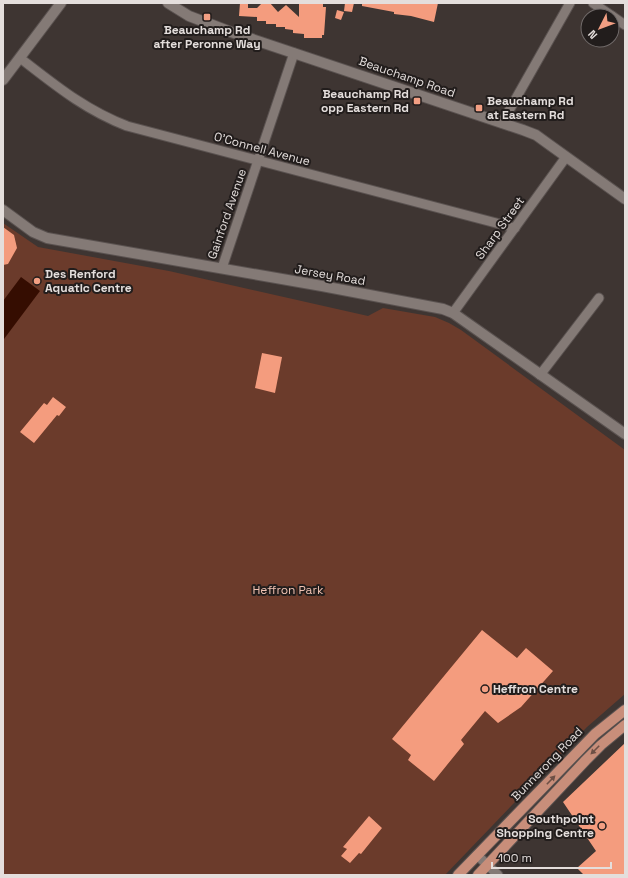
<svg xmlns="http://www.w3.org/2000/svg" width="628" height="878" font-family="'Space Grotesk',sans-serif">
  <rect width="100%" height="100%" fill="#3e3532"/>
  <path fill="#6b3b2b" d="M3 223 38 247 169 271 368 316 383 308 435 317 449 323 461 330 625 450V694L587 727 445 875H3Z"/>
  <path fill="#350d01" d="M21 277 40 291 4 339 3 338V301Z"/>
  <g fill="#f49c7e">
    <path d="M240 3H248V8H257L262 3H270L278 12 286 5 299 17V3H323V7H326L324 35H322V38H304V34L293 33V30L285 29V27H276V24H266V21H257V17L239 16Z"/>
    <path d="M345 3H354L352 12 344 11Z"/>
    <path d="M362 3H438L434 22 411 16 394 14V12L362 6Z"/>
    <path d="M337 10 344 12 341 20 335 18Z"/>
    <path d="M3 227 14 235 17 248 8 264 3 265Z"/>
    <path d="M262 353 282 357 275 393 255 388Z"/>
    <path d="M53 397 66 407 59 416 57 415 34 443 20 432 44 403 47 405Z"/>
    <path d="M482 630 517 658 526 648 553 671 521 707 498 723 485 711 461 740 464 744 434 781 408 760 411 755 392 739Z"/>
    <path d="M625 743V875H584L577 868 596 851 563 802Z"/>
    <path d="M369 816 382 828 361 854 359 853 350 863 341 856 347 849 343 847Z"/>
  </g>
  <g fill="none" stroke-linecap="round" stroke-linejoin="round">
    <defs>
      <g id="street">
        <path d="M593 3 612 16"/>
        <path d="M612 16 625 25"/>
        <path d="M20 58C55 85 85 110 127 126L515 228"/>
        <path d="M502 123 570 3"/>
        <path d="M222 268 294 53"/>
        <path d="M453 313 566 157"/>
        <path d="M540 375 599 298"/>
        <path d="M477 855 498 875"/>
      </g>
      <g id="secondary">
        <path d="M168 3 189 16 231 32 523 130 536 135 547 143 625 199"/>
        <path d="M3 80 61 3"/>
        <path d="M3 210 33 232 47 238 322 286 443 309 453 313 625 434"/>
      </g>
      <g id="primary">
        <path d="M458 875 595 734 625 710"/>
        <path d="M478 875 586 760 601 745 625 725"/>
      </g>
    </defs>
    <use href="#street" stroke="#5a5250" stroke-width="11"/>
    <use href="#secondary" stroke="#5a5250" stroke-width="12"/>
    <use href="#primary" stroke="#5a5250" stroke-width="12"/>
    <use href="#street" stroke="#847a76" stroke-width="9"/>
    <use href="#secondary" stroke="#847a76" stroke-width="10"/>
    <use href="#primary" stroke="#c88e7a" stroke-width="10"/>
  </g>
  <defs><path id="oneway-solid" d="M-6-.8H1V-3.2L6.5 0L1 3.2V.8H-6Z"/></defs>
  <g fill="#6d5046">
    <use href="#oneway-solid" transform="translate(595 750) rotate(135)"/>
    <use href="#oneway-solid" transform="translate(551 780) rotate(-46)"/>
  </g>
  <g fill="#f39f83" stroke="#221d1c" stroke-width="1.5">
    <rect x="203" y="13" width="8" height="8" rx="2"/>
    <rect x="413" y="97" width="8" height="8" rx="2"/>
    <rect x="475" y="104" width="8" height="8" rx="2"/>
    <circle cx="37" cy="281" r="4"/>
    <circle cx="485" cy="689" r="4"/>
    <circle cx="602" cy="826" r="4"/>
  </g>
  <g text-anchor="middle" stroke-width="4" stroke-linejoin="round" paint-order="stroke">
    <g font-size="12" font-weight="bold" fill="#e4dedc" stroke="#221d1c" text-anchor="start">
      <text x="207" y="34" text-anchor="middle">Beauchamp Rd<tspan x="207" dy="14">after Peronne Way</tspan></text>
      <text x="409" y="98" text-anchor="end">Beauchamp Rd<tspan x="409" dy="14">opp Eastern Rd</tspan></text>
      <text x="487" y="105">Beauchamp Rd<tspan x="487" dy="14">at Eastern Rd</tspan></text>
      <text x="45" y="278">Des Renford<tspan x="45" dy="14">Aquatic Centre</tspan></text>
      <text x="493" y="693">Heffron Centre</text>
      <text x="594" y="823" text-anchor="end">Southpoint<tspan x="594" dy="14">Shopping Centre</tspan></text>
    </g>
    <g font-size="12" fill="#e4dedc" stroke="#221d1c">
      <text transform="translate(407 77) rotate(19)" y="4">Beauchamp Road</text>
      <text transform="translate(262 149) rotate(15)" y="4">O'Connell Avenue</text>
      <text transform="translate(227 214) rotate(-71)" y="4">Gainford Avenue</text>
      <text transform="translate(500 228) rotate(-54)" y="4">Sharp Street</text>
      <text transform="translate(330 275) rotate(10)" y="4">Jersey Road</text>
      <text transform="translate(547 764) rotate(-46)" y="4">Bunnerong Road</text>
    </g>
    <g font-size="12" fill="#f0c2b2" stroke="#221d1c">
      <text x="288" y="594">Heffron Park</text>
    </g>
  </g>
  <rect width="628" height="878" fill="none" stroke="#e4dedc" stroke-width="8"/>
  <g transform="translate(600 28) rotate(228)"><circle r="19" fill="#221d1c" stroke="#706a69"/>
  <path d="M0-3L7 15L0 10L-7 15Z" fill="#f39f83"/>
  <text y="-6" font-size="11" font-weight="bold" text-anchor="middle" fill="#e4dedc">N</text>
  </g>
  <path d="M492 862v6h119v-6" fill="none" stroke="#e4dedc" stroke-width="2"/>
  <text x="498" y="862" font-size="12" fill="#e4dedc" stroke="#221d1c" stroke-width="3" paint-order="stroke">100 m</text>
</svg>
